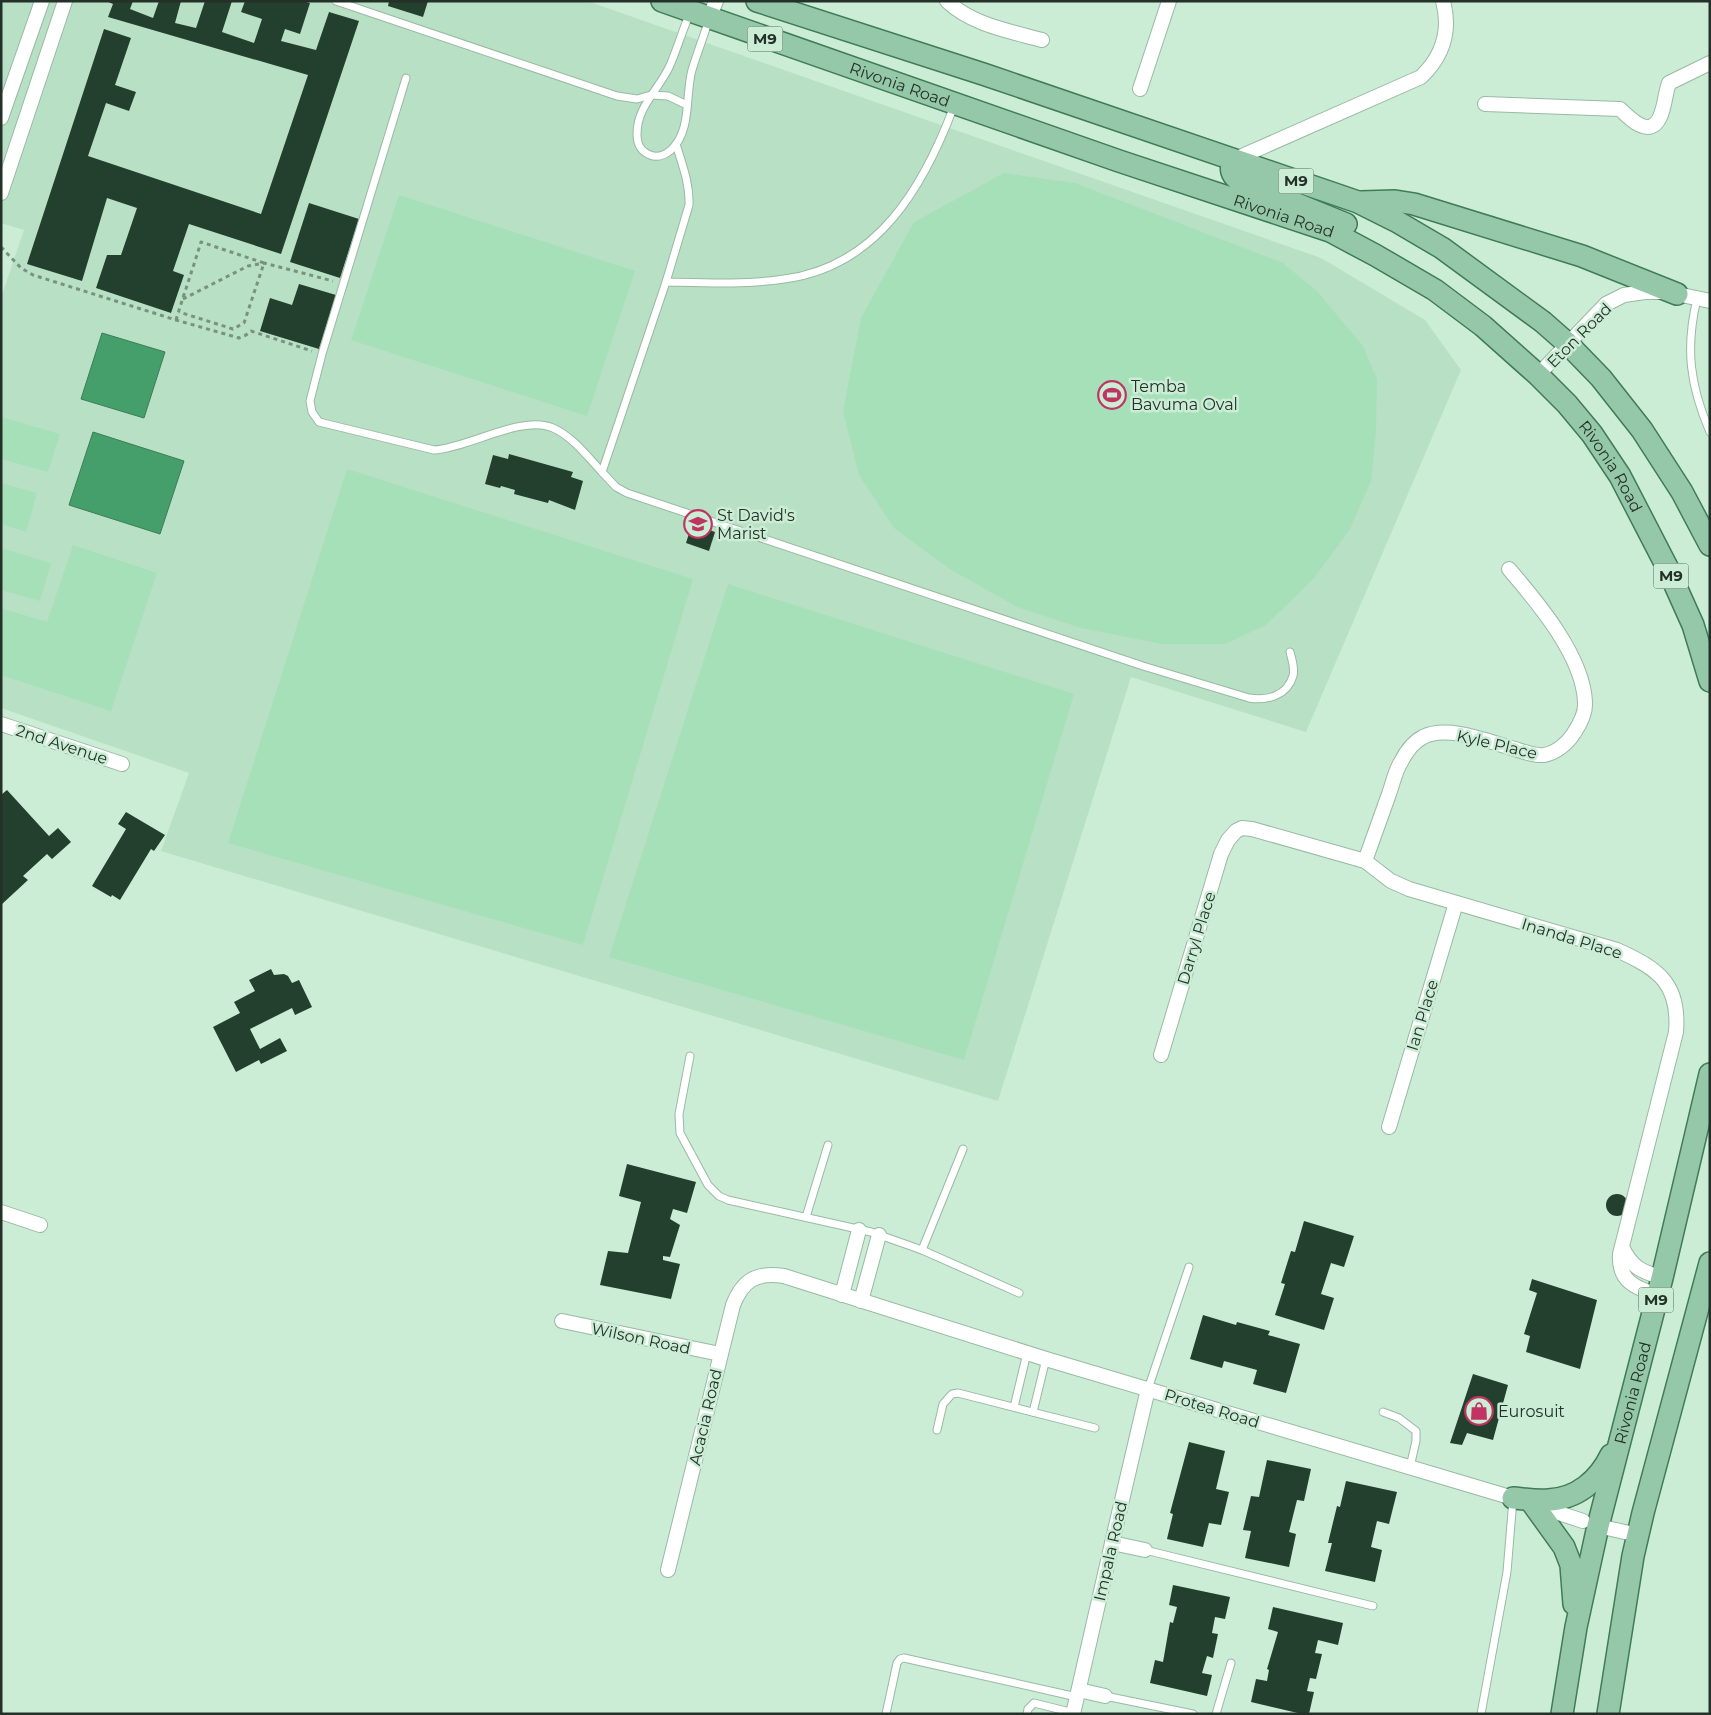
<svg xmlns="http://www.w3.org/2000/svg" width="1711" height="1715" font-family="Montserrat,sans-serif">
  <rect width="100%" height="100%" fill="#cbedd5"/>
  <path fill="#b8e0c4" d="M1 1H587L1321 258 1425 320 1461 370 1306 732 1131 677 998 1101 161 851 189 773 1 708V298L24 230 1 223Z"/>
  <g fill="#a6e0b9">
    <path d="M1004 173 1075 183 1283 263 1317 291 1363 346 1377 379 1376 430 1371 481 1350 529 1315 577 1266 625 1225 644H1161L1081 628 1017 607 948 568 894 528 859 475 843 411 861 318 914 222Z"/>
    <path d="M399 195 635 271 587 416 351 340Z"/>
    <path d="M1 417 60 434 48 472 1 459Z"/>
    <path d="M347 469 693 579 583 945 228 843Z"/>
    <path d="M1 483 37 493 26 532 1 524Z"/>
    <path d="M73 545 157 573 111 711 1 675V608L47 622Z"/>
    <path d="M1 548 51 563 40 601 1 590Z"/>
    <path d="M728 584 1074 694 964 1060 609 957Z"/>
  </g>
  <g fill="#459f6a" stroke="#3b7e56">
    <path d="M102 333 165 352 144 418 81 399Z"/>
    <path d="M93 432 184 461 160 534 69 505Z"/>
  </g>
  <g fill="#23402e">
    <path d="M106 1H133L130 9 153 18 159 1H181L175 23 196 28 205 1H232L222 32 254 43 262 19 241 12 245 1H303L310 3 300 34 285 29 281 41 316 50 329 12 359 21 281 254 189 224 173 271 184 275 171 313 96 288 107 255H121L137 208 107 198 82 281 27 264 104 29 131 38 115 85 136 92 129 111 106 103 88 156 261 214 308 75 108 17 113 4Z"/>
    <path d="M389 1H428L423 17 388 6Z"/>
    <path d="M309 203 359 219 340 278 290 262Z"/>
    <path d="M299 284 336 295 319 349 260 331 270 298 292 305Z"/>
    <path d="M509 454 573 472 571 477 583 481 575 510 549 500 548 503 514 494 515 490 501 486 500 488 485 484 493 455 508 459Z"/>
    <path d="M692 524 715 532 709 551 686 543Z"/>
    <path d="M7 790 49 836 58 828 71 842 52 859 47 854 23 876 28 880 1 905V795Z"/>
    <path d="M126 812 165 835 154 851 151 849 120 900 112 895 111 897 92 886 126 829 118 824Z"/>
    <path d="M271 969 274 975 284 974 288 976 292 983 299 980 312 1007 295 1015 292 1008 250 1029 260 1049 280 1038 287 1051 261 1064 259 1060 236 1072 213 1027 240 1013 234 1002 255 991 249 980Z"/>
    <path d="M627 1164 696 1182 687 1213 673 1209 670 1219 680 1225 670 1257 663 1256V1260L680 1264 671 1299 600 1285 608 1251 628 1253 641 1202 619 1196Z"/>
    <circle cx="1617" cy="1205" r="11"/>
    <path d="M1304 1221 1354 1236 1344 1267 1331 1263 1321 1294 1334 1298 1324 1330 1275 1315 1285 1284 1281 1283 1291 1251 1295 1252Z"/>
    <path d="M1532 1279 1597 1300 1580 1369 1526 1352 1530 1336 1524 1334 1537 1293 1529 1290Z"/>
    <path d="M1203 1315 1236 1325 1237 1322 1270 1331 1268 1335 1300 1344 1286 1393 1253 1384 1257 1370 1224 1361 1222 1368 1190 1359Z"/>
    <path d="M1473 1374 1508 1385 1493 1440 1467 1433 1462 1445 1450 1443Z"/>
    <path d="M1189 1442 1225 1451 1216 1489 1229 1492 1221 1525 1209 1523 1203 1547 1167 1539 1173 1514 1170 1513Z"/>
    <path d="M1267 1460 1311 1469 1304 1501 1297 1500 1289 1532 1296 1534 1289 1567 1245 1558 1251 1531 1243 1530 1251 1496 1259 1497Z"/>
    <path d="M1346 1481 1397 1492 1389 1524 1377 1521 1371 1547 1382 1550 1375 1582 1325 1571 1332 1543H1328L1337 1506 1340 1507Z"/>
    <path d="M1173 1585 1230 1597 1225 1619 1215 1617 1212 1633 1218 1634 1213 1658 1207 1656 1202 1673 1212 1675 1207 1696 1150 1683 1155 1660 1163 1662 1170 1622 1173 1623 1177 1607 1169 1605Z"/>
    <path d="M1273 1607 1343 1623 1338 1645 1318 1640 1315 1653 1322 1654 1316 1679 1310 1678 1307 1691 1314 1692 1309 1714H1302L1251 1702 1256 1679 1267 1681 1269 1670 1267 1669 1278 1632 1268 1629Z"/>
  </g>
  <g fill="none" stroke-linecap="round" stroke-linejoin="round">
    <defs>
      <g id="lane">
        <path d="M336 1 617 96 637 99 651 95 668 96 687 105"/>
        <path d="M690 13C683 29 678 46 671 63 661 88 637 105 637 134 637 144 640 151 650 155 657 158 665 155 671 150 692 131 685 95 692 70 697 53 704 36 709 19"/>
        <path d="M406 78 322 354 310 401 312 412 319 422 434 450C469 448 522 414 553 428 573 437 587 456 602 472"/>
        <path d="M676 144C682 164 690 184 689 205L666 282 602 472 616 487 627 493 1143 666 1249 698C1267 701 1287 696 1293 676 1295 668 1292 660 1290 652"/>
        <path d="M666 282C705 283 746 285 784 279 878 267 924 186 954 106"/>
        <path d="M1697 299C1685 348 1690 386 1710 432"/>
        <path d="M690 1056 679 1114 680 1133 708 1185 719 1196 728 1200 871 1232 922 1250 1019 1293"/>
        <path d="M806 1217 828 1145"/>
        <path d="M922 1250 963 1149"/>
        <path d="M1148 1389 1189 1267"/>
        <path d="M1014 1407 1027 1353"/>
        <path d="M1033 1412 1046 1359"/>
        <path d="M1383 1412 1399 1418 1416 1431V1441L1410 1467"/>
        <path d="M937 1430 943 1404 952 1394 958 1393 1095 1428"/>
        <path d="M1145 1550 1373 1606"/>
        <path d="M1105 1696 1193 1714"/>
        <path d="M886 1714 897 1663 900 1659 904 1658 1077 1697"/>
        <path d="M1027 1714 1028 1709 1034 1703 1074 1713"/>
        <path d="M1216 1714 1231 1663"/>
        <path d="M1481 1714 1507 1572 1513 1499"/>
      </g>
      <g id="street">
        <path d="M947 1C972 25 1010 31 1042 40"/>
        <path d="M709 19 716 1"/>
        <path d="M1140 89 1169 1"/>
        <path d="M1485 104 1620 109C1630 119 1650 139 1660 117 1665 106 1665 94 1669 83L1710 63"/>
        <path d="M1 118 42 1"/>
        <path d="M1233 160 1421 77C1443 56 1451 31 1443 1"/>
        <path d="M1 193 65 1"/>
        <path d="M1538 375 1606 304 1624 295 1645 292H1662L1677 294 1710 301"/>
        <path d="M1 724 122 764"/>
        <path d="M1365 861C1373 839 1381 816 1389 794 1393 783 1395 771 1401 762 1406 752 1413 742 1423 737 1447 724 1490 742 1515 749 1524 752 1535 756 1544 755 1556 753 1568 743 1574 733 1580 724 1586 713 1585 702 1583 656 1538 603 1509 569"/>
        <path d="M1161 1055 1221 854 1228 840 1236 831 1242 828 1252 829 1365 861 1391 881 1409 889 1617 950C1659 969 1680 984 1676 1032L1620 1254C1618 1281 1635 1288 1658 1295"/>
        <path d="M1389 1127 1456 903"/>
        <path d="M1 1212 40 1225"/>
        <path d="M1622 1247C1632 1268 1641 1271 1662 1278"/>
        <path d="M842 1295 859 1230"/>
        <path d="M861 1301 879 1235"/>
        <path d="M562 1321 720 1354"/>
        <path d="M1598 1526 1638 1535"/>
        <path d="M1112 1543 1145 1550"/>
        <path d="M668 1570 733 1305C743 1280 756 1272 784 1276L1046 1359 1513 1498 1583 1521"/>
        <path d="M1079 1690 1105 1696"/>
        <path d="M1073 1714 1112 1543 1148 1389"/>
      </g>
      <g id="primary">
        <path id="s1" d="M662 1 1119 161 1330 231 1375 255 1435 290 1483 326 1538 375 1567 404 1592 434 1620 476 1667 567 1693 625 1710 681"/>
        <path d="M757 1 983 74 1358 202 1396 221 1442 248 1543 322 1568 344 1601 378 1642 430 1682 492 1710 545"/>
        <path d="M1233 160C1230 169 1231 174 1238 180L1346 224"/>
        <path d="M1361 202 1395 201 1414 204 1582 256 1677 294"/>
        <path d="M1513 1498C1525 1499 1537 1501 1548 1500 1577 1499 1599 1480 1611 1455"/>
        <path d="M1533 1504 1564 1547 1571 1565 1574 1604"/>
        <path id="s2" d="M1562 1714 1576 1627 1598 1526 1662 1278 1710 1074"/>
        <path d="M1608 1714 1633 1556 1643 1513 1710 1263"/>
      </g>
    </defs>
    <use href="#lane" stroke="#99b9a3" stroke-width="9"/>
    <use href="#street" stroke="#99b9a3" stroke-width="16"/>
    <use href="#primary" stroke="#407b57" stroke-width="24"/>
    <g stroke="#799181" stroke-width="3" stroke-dasharray="4 4" stroke-linecap="butt">
      <path d="M1 247 21 268 33 275 176 320 239 338 246 335 251 331 312 351"/>
      <path d="M183 299 248 266 264 263 333 281"/>
      <path d="M176 320C184 294 193 268 201 242L264 263 244 323 233 329 179 312"/>
    </g>
    <use href="#lane" stroke="#fff" stroke-width="7"/>
    <use href="#street" stroke="#fff" stroke-width="14"/>
    <use href="#primary" stroke="#95c8a9" stroke-width="21"/>
  </g>
  <defs>
    <symbol id="stadium-ring" viewBox="-11 -11 22 22"><circle r="9.5" fill="#cbedd5" stroke="#c13363" stroke-width="1.5"/><path d="M0-5a6.5 5 0 1 0 0 10a6.5 5 0 1 0 0-10ZM-3.5-1.8h7v3.6h-7Z" fill="#c13363"/></symbol>
    <symbol id="school-ring" viewBox="-11 -11 22 22"><circle r="9.5" fill="#cbedd5" stroke="#c13363" stroke-width="1.5"/><path d="M0-5L7-2L0 1L-7-2ZM-4 1L0 2.5L4 1V4Q0 6-4 4Z" fill="#c13363"/></symbol>
    <symbol id="shop-ring" viewBox="-11 -11 22 22"><circle r="9.5" fill="#cbedd5" stroke="#c13363" stroke-width="1.5"/><path d="M-5-2.5h2.3a2.7 3.5 0 0 1 5.4 0H5L5.5 6h-11ZM-1.5-2.5h3a1.5 2.3 0 0 0-3 0Z" fill="#c13363"/></symbol>
  </defs>
  <g fill-rule="evenodd">
    <use href="#stadium-ring" x="1096" y="379" width="32" height="32"/>
    <use href="#school-ring" x="682" y="508" width="32" height="32"/>
    <use href="#shop-ring" x="1463" y="1395" width="32" height="32"/>
  </g>
  <g text-anchor="middle" stroke-width="5" stroke-linejoin="round" paint-order="stroke">
    <g fill="#cbedd5" stroke="#56695c" stroke-width="1">
      <rect x="747.5" y="26.5" width="35" height="25" rx="4"/>
      <rect x="1278.5" y="168.5" width="35" height="25" rx="4"/>
      <rect x="1653.5" y="563.5" width="35" height="25" rx="4"/>
      <rect x="1638.5" y="1287.5" width="35" height="25" rx="4"/>
    </g>
    <g font-size="15" font-weight="bold" fill="#243128">
      <text x="765" y="44">M9</text>
      <text x="1296" y="186">M9</text>
      <text x="1671" y="581">M9</text>
      <text x="1656" y="1305">M9</text>
    </g>
    <g font-size="16" fill="#243128" stroke="#cbedd5">
      <text dy="6" stroke="none"><textPath href="#s1" startOffset="252">Rivonia Road</textPath></text>
      <text dy="6" stroke="none"><textPath href="#s1" startOffset="658">Rivonia Road</textPath></text>
      <text transform="translate(1579 335) rotate(-45)" y="6">Eton Road</text>
      <text dy="6" stroke="none"><textPath href="#s1" startOffset="1078">Rivonia Road</textPath></text>
      <text transform="translate(62 744) rotate(18)" y="6">2nd Avenue</text>
      <text transform="translate(1497 744) rotate(13)" y="6">Kyle Place</text>
      <text transform="translate(1196 938) rotate(-73)" y="6">Darryl Place</text>
      <text transform="translate(1572 938) rotate(17)" y="6">Inanda Place</text>
      <text transform="translate(1422 1015) rotate(-73)" y="6">Ian Place</text>
      <text transform="translate(641 1338) rotate(12)" y="6">Wilson Road</text>
      <text dy="6" stroke="none"><textPath href="#s2" startOffset="329">Rivonia Road</textPath></text>
      <text transform="translate(1212 1408) rotate(17)" y="6">Protea Road</text>
      <text transform="translate(705 1417) rotate(-77)" y="6">Acacia Road</text>
      <text transform="translate(1110 1551) rotate(-77)" y="6">Impala Road</text>
    </g>
    <g font-size="16" fill="#243128" stroke="#cbedd5" text-anchor="start">
      <text x="1131" y="392">Temba<tspan x="1131" dy="18">Bavuma Oval</tspan></text>
      <text x="717" y="521">St David's<tspan x="717" dy="18">Marist</tspan></text>
      <text x="1498" y="1417">Eurosuit</text>
    </g>
  </g>
  <rect width="1711" height="1715" fill="none" stroke="#243128" stroke-width="5"/>
</svg>
